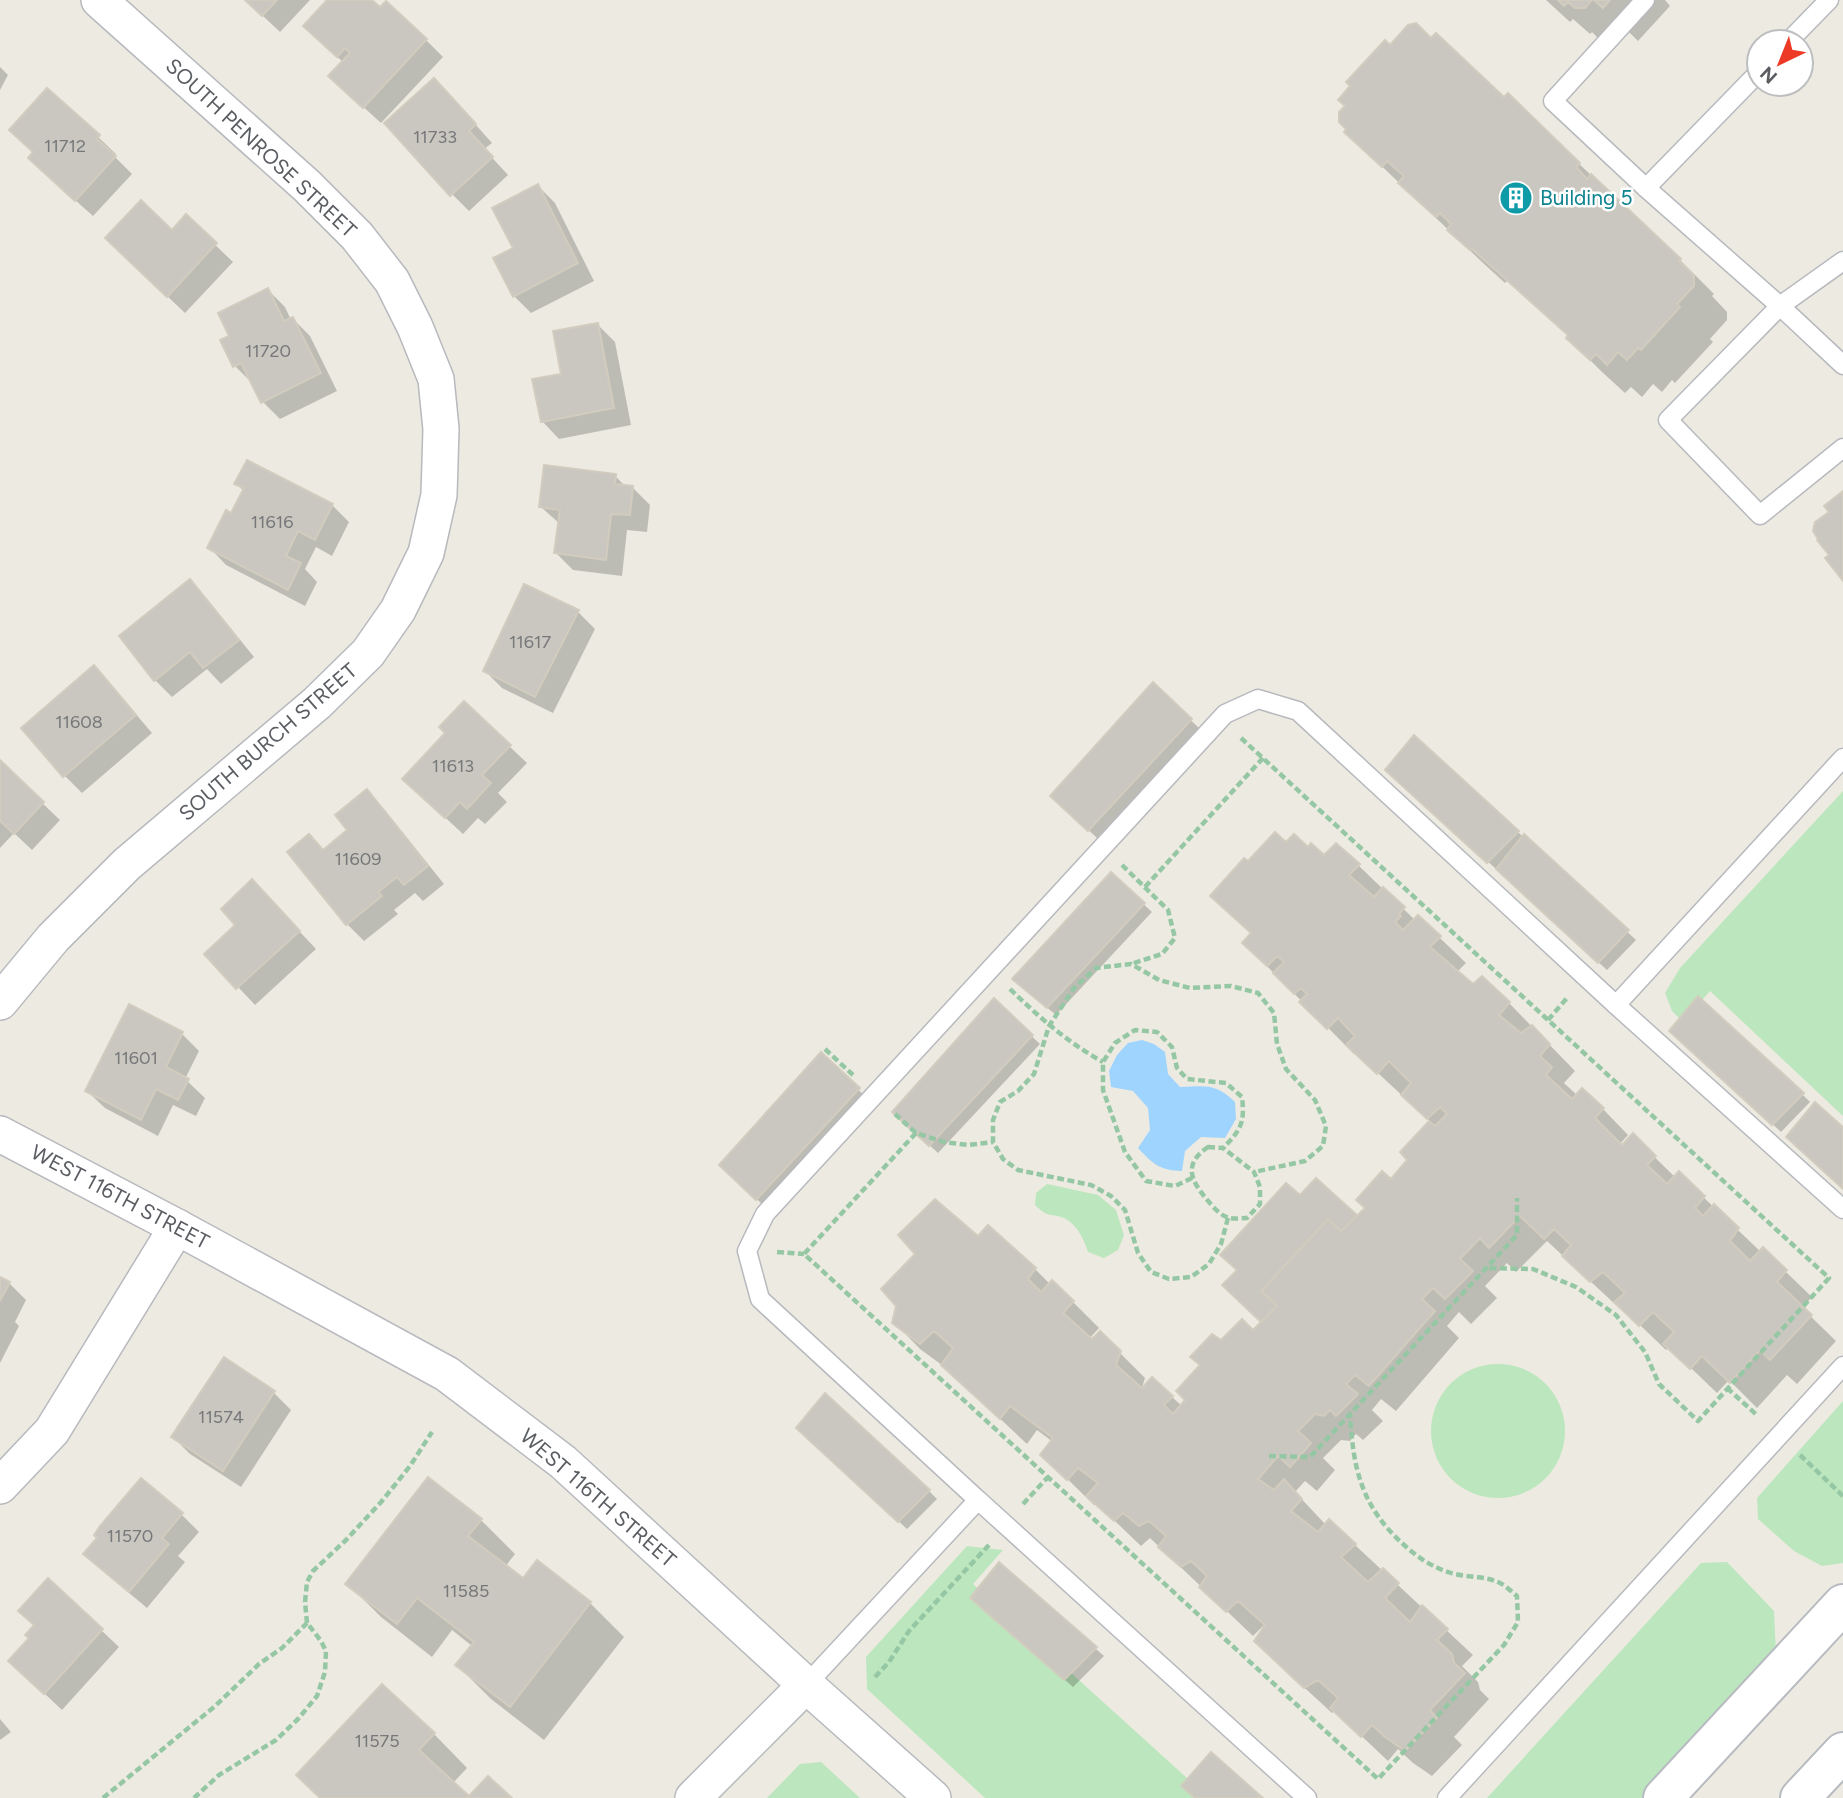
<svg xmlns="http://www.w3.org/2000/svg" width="1843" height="1798" font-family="Figtree,sans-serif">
  <rect width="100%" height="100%" fill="#edebe1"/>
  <g fill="#bce6bd">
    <path d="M1843 791V1116L1710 991 1683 1022 1672 1011 1665 993 1680 968Z"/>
    <path d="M1047 1184 1098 1195 1116 1210 1124 1235 1118 1250 1104 1258 1088 1252C1084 1240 1078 1226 1066 1219 1052 1212 1050 1220 1035 1205L1036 1193Z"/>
    <circle cx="1498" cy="1431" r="67"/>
    <path d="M1843 1401V1563L1822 1566 1794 1551 1758 1519 1757 1498Z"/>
    <path d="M967 1546 1003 1550 973 1584 1209 1798H985L867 1689 866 1657Z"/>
    <path d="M1727 1562 1774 1611 1776 1653 1641 1798H1487L1701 1563Z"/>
    <path d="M821 1762 860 1798H767L800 1764Z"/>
  </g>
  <path fill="#9fd4ff" d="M1142 1040 1154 1044 1165 1052 1168 1074 1180 1087C1205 1086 1216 1083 1235 1102L1236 1119 1225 1138 1201 1137 1185 1151 1182 1171C1159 1170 1153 1164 1138 1148L1150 1130 1148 1108 1133 1091 1111 1087 1109 1071 1117 1055 1128 1043Z"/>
  <g fill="#0003">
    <path d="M246 0H310L280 32Z"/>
    <path d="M329 0H370L426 40 443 57 381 123 348 93 343 62 322 43Z"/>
    <path d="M1546 0H1665L1670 6 1638 41 1628 31 1599 39 1592 32 1590 34 1573 19 1570 22Z"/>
    <path d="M0 67 8 75 0 90Z"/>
    <path d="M1508 96 1680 260 1714 294 1712 296 1727 312V320L1710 339 1713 342 1675 383 1672 380 1662 392 1653 384 1642 397 1631 387 1625 393 1602 372 1568 338 1569 337 1507 281 1505 283 1483 263 1346 132 1504 100Z"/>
    <path d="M451 97 492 143 484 149 508 175 469 211 452 194Z"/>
    <path d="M98 137 116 154 114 156 132 174 93 216 47 175Z"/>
    <path d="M538 186 555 203 594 281 531 313 514 296 515 248Z"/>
    <path d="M186 217 233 262 185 313 124 255 172 232Z"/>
    <path d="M268 290 285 307 291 320 293 319 310 336 337 391 280 419 263 402 252 383 235 366 231 336Z"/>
    <path d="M598 325 615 342 631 425 559 439 542 421 563 375Z"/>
    <path d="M615 476 626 487 633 488 650 505 647 532 627 530 622 576 573 570 556 553 560 524 541 507Z"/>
    <path d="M236 484 332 505 349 522 332 556 316 547 305 569 317 582 305 606 226 565 209 547 232 516 244 491Z"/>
    <path d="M190 582 207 599 254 657 221 684 207 669 172 697 155 680Z"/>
    <path d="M578 612 595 629 553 713 502 688 485 671Z"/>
    <path d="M94 668 111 685 152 733 82 793 65 776 24 728Z"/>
    <path d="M1153 685 1199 728 1097 838 1053 796Z"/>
    <path d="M464 703 527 763 498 793 507 802 485 824 478 818 463 834 422 796 447 734Z"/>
    <path d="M1414 737 1636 940 1607 970 1395 777Z"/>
    <path d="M0 763 60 820 32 850 14 833 0 848Z"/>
    <path d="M367 792 384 809 444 884 423 901 415 893 394 910 398 914 364 941 347 924 309 836 324 851 350 830Z"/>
    <path d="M1286 845 1308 850 1324 858 1358 865 1415 920 1418 917 1466 963 1457 972 1473 987 1509 1003 1575 1071 1564 1083 1578 1096 1603 1109 1628 1135 1619 1145 1622 1147 1633 1136 1676 1178 1679 1174 1761 1252 1763 1250 1812 1297 1802 1308 1836 1341 1797 1384 1787 1375 1757 1408 1729 1380 1717 1393 1669 1347 1666 1350 1619 1305 1617 1306 1547 1241 1516 1272 1507 1263 1485 1286 1497 1298 1471 1324 1459 1312 1447 1326 1459 1338 1396 1411 1381 1399 1372 1410 1383 1421 1363 1440 1356 1434 1350 1441 1341 1440 1323 1458 1335 1470 1317 1491 1305 1481 1295 1492 1326 1525 1355 1545 1473 1655 1462 1666 1478 1682 1480 1690 1489 1699 1454 1737 1462 1745 1432 1776 1413 1763 1398 1749 1388 1761 1335 1711 1332 1713 1282 1667 1266 1625 1265 1624 1253 1636 1150 1538 1141 1546 1096 1503 1094 1505 1043 1455 1053 1442 1037 1430 1027 1444 946 1368 920 1349 894 1322 978 1239 1035 1269 1050 1284 1073 1302 1099 1328 1089 1339 1119 1352 1145 1378 1141 1391 1152 1379 1182 1406 1221 1342 1253 1333 1263 1322 1300 1197 1316 1180 1357 1218 1410 1160 1431 1122 1355 1052 1354 1054 1244 943 1252 934 1212 896 1248 864Z"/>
    <path d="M1112 875 1152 912 1056 1015 1022 987Z"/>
    <path d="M269 899 316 949 255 1005 207 954Z"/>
    <path d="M994 1001 1040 1044 938 1153 894 1112Z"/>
    <path d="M182 1034 199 1051 185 1079 205 1098 196 1116 173 1105 158 1136 105 1108 87 1091Z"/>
    <path d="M1680 1039 1802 1094 1810 1102 1781 1132Z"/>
    <path d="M821 1054 867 1098 765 1207 721 1165Z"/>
    <path d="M0 1279 9 1283 26 1300 15 1322 19 1326 0 1363Z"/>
    <path d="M224 1360 274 1393 291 1410 241 1487 190 1454 173 1437Z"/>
    <path d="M806 1436 929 1491 937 1499 907 1529Z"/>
    <path d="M142 1480 182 1515 199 1532 178 1556 185 1562 147 1608 103 1571 86 1553Z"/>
    <path d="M481 1520 515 1554 505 1567 523 1581 590 1603 624 1637 544 1740 491 1699 457 1665 472 1646 452 1630 432 1657 381 1617 347 1583Z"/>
    <path d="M999 1565 1104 1656 1073 1687 980 1606Z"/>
    <path d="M48 1580 119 1647 62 1710 28 1678 31 1638Z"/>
    <path d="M0 1719 11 1732 0 1740Z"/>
    <path d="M434 1734 467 1768 453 1783 469 1798H321Z"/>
  </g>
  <g fill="#cac7c0" stroke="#d2ccbf" stroke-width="2">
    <path d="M245 0H277L262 16Z"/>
    <path d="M327 0H372L380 7 386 1 427 39 363 108 328 76 350 53 345 48 337 57 303 26Z"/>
    <path d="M1558 0H1592L1585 8H1575L1568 2 1564 6Z"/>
    <path d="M1594 0H1610L1603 8Z"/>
    <path d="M1416 23 1431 38 1436 33 1504 97 1508 93 1580 163 1576 167 1587 179 1591 174 1681 259 1679 261 1694 276V286L1677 304 1680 307 1641 350 1638 348 1627 360 1618 352 1607 365 1596 354 1590 360 1566 338 1568 335 1472 249 1470 250 1447 230 1451 224 1440 213 1436 217 1398 183 1404 176 1387 161 1382 167 1344 132 1346 129 1339 122V112L1345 106 1338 100 1350 86 1346 82 1385 40 1390 45 1408 25Z"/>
    <path d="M434 78 476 124 469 131 493 157 450 196 384 123Z"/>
    <path d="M47 88 100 135 97 139 116 156 75 201 28 158 33 152 9 130Z"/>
    <path d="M538 184 578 263 513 297 493 258 513 248 492 208Z"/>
    <path d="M141 200 172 230 186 214 217 243 167 297 105 238Z"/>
    <path d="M268 288 284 321 293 317 321 373 261 403 241 363 233 367 220 340 229 336 218 313Z"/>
    <path d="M598 323 614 408 541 422 532 379 561 374 553 331Z"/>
    <path d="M247 460 333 504 315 540 298 531 286 556 301 563 288 590 207 548 226 510 231 513 244 488 234 484Z"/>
    <path d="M544 465 616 474 615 484 633 486 630 515 611 514 606 560 554 553 560 510 539 507Z"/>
    <path d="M1843 491V581L1825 558 1829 555 1817 540 1818 539 1813 531 1815 522 1829 512 1824 506Z"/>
    <path d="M190 579 239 640 203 668 190 652 154 681 119 636Z"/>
    <path d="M524 584 579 610 535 697 483 671Z"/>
    <path d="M94 665 136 715 63 777 21 728Z"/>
    <path d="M1153 682 1192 719 1088 831 1050 796Z"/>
    <path d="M464 701 511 745 482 775 491 783 467 809 460 802 445 818 402 779 445 733 439 727Z"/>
    <path d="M1414 735 1519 831 1487 863 1385 770Z"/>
    <path d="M0 760 44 802 14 834 0 821Z"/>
    <path d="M367 789 428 866 404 885 397 877 378 892 382 896 346 925 287 852 309 834 323 850 347 830 335 815Z"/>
    <path d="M1275 832 1286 842 1294 834 1308 847 1311 843 1324 855 1336 843 1360 864 1349 875 1374 897 1383 887 1405 907 1399 914 1401 916 1395 922 1403 930 1418 915 1441 936 1430 947 1473 984 1482 976 1510 1002 1499 1015 1521 1033 1532 1025 1550 1044 1540 1056 1552 1067 1546 1075 1572 1099 1582 1088 1604 1108 1595 1118 1622 1145 1633 1133 1656 1156 1647 1165 1667 1184 1679 1171 1705 1196 1695 1208 1703 1216 1714 1204 1739 1228 1730 1241 1750 1261 1763 1247 1787 1270 1777 1282 1812 1315 1770 1360 1760 1350 1730 1383 1702 1356 1690 1369 1663 1344 1674 1332 1653 1312 1639 1326 1614 1302 1625 1293 1603 1272 1590 1282 1562 1256 1571 1245 1554 1229 1544 1239 1520 1216 1489 1248 1480 1238 1460 1259 1473 1271 1445 1299 1433 1288 1422 1299 1435 1311 1369 1386 1355 1375 1346 1384 1358 1394 1336 1416 1330 1410 1324 1416 1315 1414 1298 1431 1311 1443 1290 1467 1278 1456 1258 1479 1274 1490 1284 1479 1302 1499 1291 1511 1318 1532 1329 1519 1356 1544 1341 1557 1368 1582 1383 1568 1399 1583 1385 1598 1410 1622 1422 1605 1448 1629 1437 1640 1452 1654 1454 1663 1465 1673 1430 1710 1437 1718 1405 1751 1385 1737 1372 1725 1361 1737 1330 1708 1338 1698 1318 1680 1304 1688 1254 1641 1265 1625 1238 1601 1226 1612 1199 1587 1207 1576 1191 1561 1181 1567 1158 1547 1166 1536 1149 1521 1139 1526 1123 1513 1114 1521 1086 1496 1098 1483 1078 1468 1067 1480 1040 1455 1053 1438 1010 1406 1000 1419 941 1365 953 1348 934 1331 920 1344 892 1323 896 1306 881 1289 915 1254 898 1235 935 1199 978 1236 988 1225 1036 1268 1028 1279 1041 1292 1052 1280 1074 1301 1063 1313 1092 1339 1100 1331 1121 1351 1116 1365 1142 1388 1152 1377 1173 1396 1164 1405 1173 1414 1185 1400 1176 1391 1200 1365 1190 1357 1212 1334 1221 1340 1242 1319 1253 1330 1277 1306 1261 1291 1328 1219 1341 1231 1365 1208 1356 1200 1382 1171 1391 1179 1407 1160 1400 1152 1429 1121 1435 1126 1447 1114 1440 1107 1427 1119 1401 1095 1411 1083 1389 1061 1377 1074 1346 1045 1355 1036 1338 1018 1327 1029 1299 1002 1307 994 1301 988 1294 994 1273 973 1284 962 1277 956 1267 966 1242 943 1251 933 1210 896 1244 858 1248 861Z"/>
    <path d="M1524 834 1629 930 1598 963 1496 869Z"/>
    <path d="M1111 872 1145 903 1047 1008 1012 979Z"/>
    <path d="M252 879 300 931 236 989 204 954 235 925 221 909Z"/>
    <path d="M1698 996 1804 1093 1772 1125 1669 1031Z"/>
    <path d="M994 998 1033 1035 929 1146 892 1112Z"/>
    <path d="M129 1004 183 1032 166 1067 189 1079 178 1100 156 1089 141 1120 85 1091Z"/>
    <path d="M821 1052 860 1088 756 1200 719 1165Z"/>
    <path d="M1815 1102 1843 1127V1189L1786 1137Z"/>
    <path d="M1316 1178 1357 1215 1341 1231 1328 1219 1261 1291 1277 1306 1261 1322 1222 1285 1237 1270 1220 1255 1286 1183 1300 1195Z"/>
    <path d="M0 1277 10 1282 0 1301Z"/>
    <path d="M224 1357 275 1391 223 1471 171 1437Z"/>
    <path d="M825 1393 930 1490 898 1522 796 1428Z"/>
    <path d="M428 1477 482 1519 468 1536 523 1578 537 1560 591 1602 510 1707 455 1665 474 1642 417 1598 397 1624 345 1584Z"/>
    <path d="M141 1478 183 1513 162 1538 169 1544 129 1592 83 1554 97 1538 94 1535 100 1526Z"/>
    <path d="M999 1562 1097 1647 1064 1680 970 1598Z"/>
    <path d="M48 1578 103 1629 44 1694 8 1661 29 1638 25 1635 34 1625 18 1611Z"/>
    <path d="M382 1684 435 1733 419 1750 469 1796 488 1776 512 1798H320L296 1775Z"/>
    <path d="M1211 1752 1263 1798H1195L1181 1786Z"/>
  </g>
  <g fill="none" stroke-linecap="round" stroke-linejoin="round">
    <defs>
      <g id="service">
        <path d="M1645 0 1553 101 1646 188"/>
        <path d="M1788 42 1829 0"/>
        <path d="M1759 72 1646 188 1780 306 1843 365"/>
        <path d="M1843 261 1780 306 1668 420 1760 515 1843 448"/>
        <path d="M1616 1005 1843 758"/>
        <path d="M978 1500 1307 1798"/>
        <path d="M806 1685 978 1500 760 1299 747 1251 765 1214 1225 714 1258 699 1298 711 1616 1005 1843 1209"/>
        <path d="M1447 1798 1843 1366"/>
      </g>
      <g id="minor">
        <path d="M0 1002 53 938 127 864 317 703 368 653 398 610 426 553 439 495 441 429 436 379 415 327 392 281 357 236 307 186 99 0"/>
        <path d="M0 1134 177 1227 447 1374 563 1462 806 1685 933 1798"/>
        <path d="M0 1486 52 1431 177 1227"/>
        <path d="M693 1798 806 1685"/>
      </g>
      <g id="secondary">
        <path d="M1663 1798 1843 1604"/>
        <path d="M1800 1798 1843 1752"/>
      </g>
    </defs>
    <use href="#service" stroke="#b7b9be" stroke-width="21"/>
    <use href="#minor" stroke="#b7b9be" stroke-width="38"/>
    <use href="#secondary" stroke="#b7bac0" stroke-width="42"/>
    <g stroke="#95c7a4" stroke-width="4.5" stroke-dasharray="7 3.5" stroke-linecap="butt">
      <path d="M1241 738 1829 1278 1698 1421 1659 1384 1645 1352 1616 1315 1576 1287 1533 1269 1486 1268"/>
      <path d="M1122 865 1168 910 1175 938 1162 954 1131 964"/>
      <path d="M1145 887 1263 758"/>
      <path d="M1010 989C1039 1017 1067 1042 1103 1062"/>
      <path d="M1548 1020 1567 998"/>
      <path d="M825 1049 853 1075"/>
      <path d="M895 1114 916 1133 944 1142 968 1145 993 1142"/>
      <path d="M916 1133 804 1254 1378 1779 1504 1645 1518 1622 1517 1596C1512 1592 1506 1586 1500 1583 1484 1575 1464 1578 1448 1572 1430 1566 1416 1556 1403 1544 1361 1506 1353 1468 1350 1414"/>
      <path d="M1208 1147 1223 1148 1254 1172 1260 1187V1204L1247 1218C1242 1218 1235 1219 1230 1218 1222 1217 1214 1208 1209 1202 1191 1181 1182 1165 1208 1147Z"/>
      <path d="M1192 1178 1175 1186 1146 1181 1125 1152 1103 1090V1062L1115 1043 1135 1030 1157 1032 1172 1047 1177 1068 1187 1079 1226 1083 1242 1097C1245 1123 1241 1130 1223 1148"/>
      <path d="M1228 1218 1221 1244 1209 1264 1191 1277 1169 1279 1151 1272 1138 1253 1125 1210 1111 1196 1091 1185 1018 1170 1003 1159 993 1142V1120L1000 1102 1018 1091 1034 1074 1049 1026 1074 988 1096 968 1131 964 1159 980 1190 988 1231 986 1258 993 1274 1013 1277 1044 1286 1069 1315 1100 1326 1126 1323 1146 1305 1161 1254 1172"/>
      <path d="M777 1252 804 1254"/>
      <path d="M1727 1388 1758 1416"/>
      <path d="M1800 1455 1843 1496"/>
      <path d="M1269 1456 1310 1457 1517 1235V1198"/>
      <path d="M1023 1504 1048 1477"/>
      <path d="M875 1677 889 1662 909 1631 989 1545"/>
      <path d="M103 1798 214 1707 259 1664 282 1648 307 1623"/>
      <path d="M194 1798 219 1775 276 1740 298 1719 317 1696 325 1672 326 1651 321 1641 307 1623 305 1602 307 1582 313 1571 346 1540 382 1501 410 1466 432 1432"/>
    </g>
    <use href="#service" stroke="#fff" stroke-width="18"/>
    <use href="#minor" stroke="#fff" stroke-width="35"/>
    <use href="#secondary" stroke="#fff" stroke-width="38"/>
  </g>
  <defs>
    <symbol id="building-disc" viewBox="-11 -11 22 22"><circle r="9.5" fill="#0f9aa8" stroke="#fff"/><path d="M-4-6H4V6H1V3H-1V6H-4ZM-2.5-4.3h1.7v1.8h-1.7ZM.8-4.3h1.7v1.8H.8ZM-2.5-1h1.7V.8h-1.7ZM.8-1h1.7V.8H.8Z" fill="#fff"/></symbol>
  </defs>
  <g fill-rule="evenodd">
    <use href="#building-disc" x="1497" y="179" width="38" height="38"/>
  </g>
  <g text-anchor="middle" stroke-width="5" stroke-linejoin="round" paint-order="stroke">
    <g font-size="18" fill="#76787a">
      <text x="435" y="143">11733</text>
      <text x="65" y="152">11712</text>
      <text x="268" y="357">11720</text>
      <text x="272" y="528">11616</text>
      <text x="530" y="648">11617</text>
      <text x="79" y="728">11608</text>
      <text x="453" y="772">11613</text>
      <text x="358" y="865">11609</text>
      <text x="136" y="1064">11601</text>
      <text x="221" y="1423">11574</text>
      <text x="130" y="1542">11570</text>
      <text x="466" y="1597">11585</text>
      <text x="377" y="1747">11575</text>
    </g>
    <g font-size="21" fill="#5a5d62" stroke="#fff">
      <text transform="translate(261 148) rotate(43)" y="7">SOUTH PENROSE STREET</text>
      <text transform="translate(268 742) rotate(-41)" y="7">SOUTH BURCH STREET</text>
      <text transform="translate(120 1197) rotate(28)" y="7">WEST 116TH STREET</text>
      <text transform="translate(598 1498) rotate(41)" y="7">WEST 116TH STREET</text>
    </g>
    <g font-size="21" fill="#0d838f" stroke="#fff" text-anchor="start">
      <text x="1540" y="205">Building 5</text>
    </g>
  </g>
  <g transform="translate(1780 63) rotate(223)"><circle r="33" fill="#ffffff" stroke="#bdbec0" stroke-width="2"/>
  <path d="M0-5L12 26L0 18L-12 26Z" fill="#ed3a27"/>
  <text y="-10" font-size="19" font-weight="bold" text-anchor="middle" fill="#5a5d62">N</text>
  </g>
</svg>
